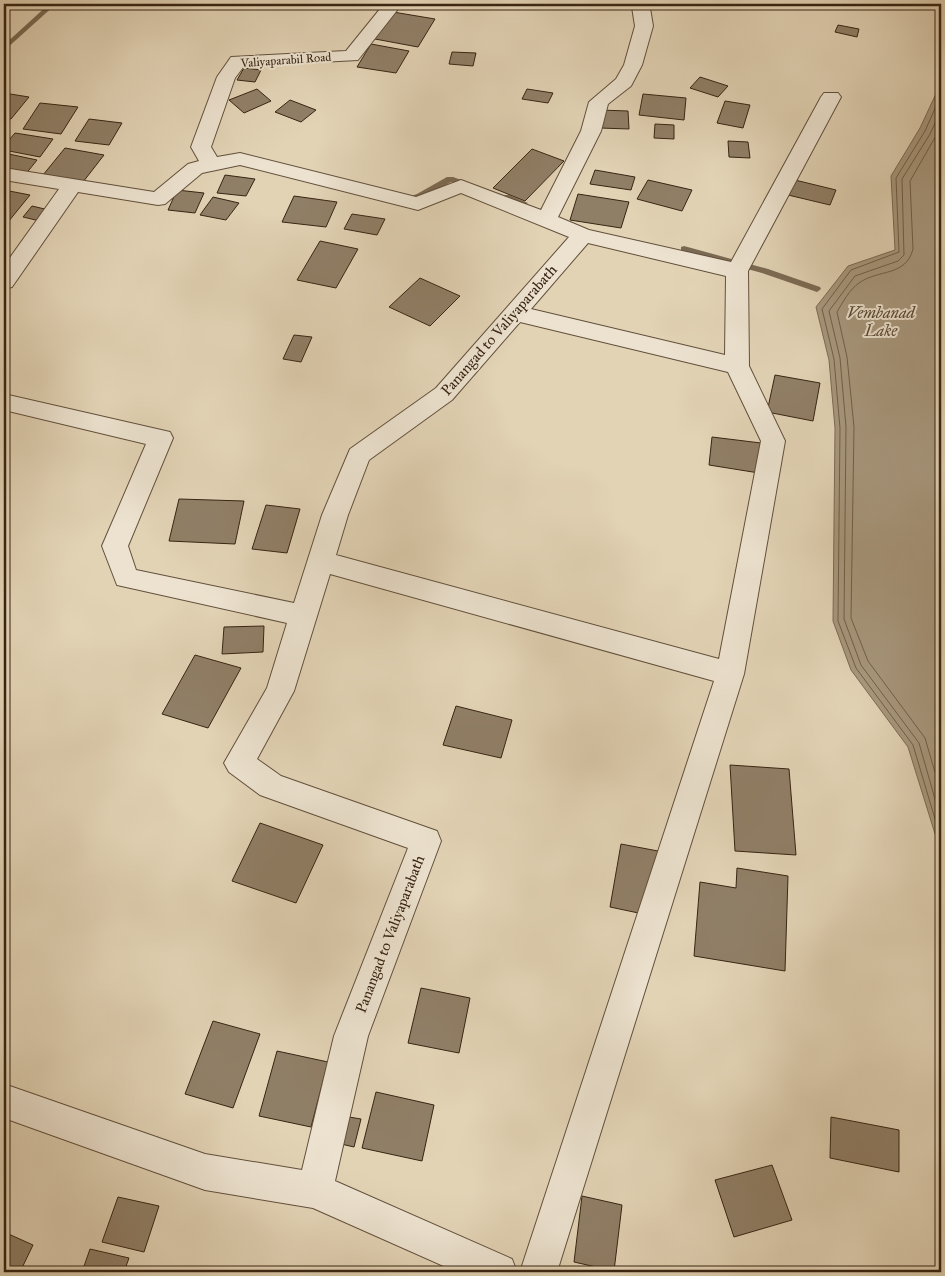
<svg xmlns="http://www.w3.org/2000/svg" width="945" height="1276" font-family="'IM FELL Great Primer',serif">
  <rect width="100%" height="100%" fill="#e2d3b5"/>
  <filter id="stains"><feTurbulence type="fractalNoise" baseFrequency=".004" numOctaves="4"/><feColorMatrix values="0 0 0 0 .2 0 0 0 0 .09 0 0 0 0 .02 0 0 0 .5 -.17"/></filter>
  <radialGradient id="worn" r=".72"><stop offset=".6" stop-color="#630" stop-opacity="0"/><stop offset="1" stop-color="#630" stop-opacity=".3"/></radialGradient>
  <path fill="#a8987e" stroke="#7b6a53" d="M941 83V853L908 747 851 670 833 621 835 428 829 360 816 307 848 266 895 250 891 176 920 128Z"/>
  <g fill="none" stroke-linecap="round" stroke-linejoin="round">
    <g stroke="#705e48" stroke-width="1">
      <path d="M941 95 925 131 896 178 899 252 851 270 822 309 834 359 840 428 838 621 856 668 913 745 941 839"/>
      <path d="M941 110 930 134 902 179 904 255 898 261 855 276 829 311 840 358 846 427 844 619 861 665 919 743 941 820"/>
      <path d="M941 127 910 181 913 249C906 277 878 269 859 283 849 290 843 302 837 312L847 357 854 427 851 618 868 661 925 738 941 793"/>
    </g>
    <g fill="#7b6a53" fill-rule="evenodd">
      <path d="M49 4H56L6 49 4 50V45Z"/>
      <path d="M447 177H453L475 185 471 187 451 182 422 198 409 200 405 198 417 194Z"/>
      <path d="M503 195H509L528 203 524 205H521L503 199Z"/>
      <path d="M684 246 768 269 820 287 821 289 817 292 762 273 681 251V247Z"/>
    </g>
  </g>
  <g fill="#907f67" stroke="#382413">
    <path d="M393 12 435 19 418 47 375 39Z"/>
    <path d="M838 25 859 29 857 37 835 32Z"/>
    <path d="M371 44 409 51 396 73 357 67Z"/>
    <path d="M452 52 476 53 473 66 449 64Z"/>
    <path d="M244 68 261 70 255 82 237 80Z"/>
    <path d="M700 77 728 86 718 97 690 88Z"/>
    <path d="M257 89 271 101 244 113 229 100Z"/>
    <path d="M527 89 553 93 548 103 522 99Z"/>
    <path d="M4 93 29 97 11 119 4 118Z"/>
    <path d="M643 94 686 98 684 120 639 115Z"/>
    <path d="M290 100 316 110 301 122 275 112Z"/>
    <path d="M725 101 750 105 743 128 717 123Z"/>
    <path d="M40 103 78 107 61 134 23 129Z"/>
    <path d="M600 110 628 111 629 129 600 128Z"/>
    <path d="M89 119 122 123 109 145 75 141Z"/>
    <path d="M655 124 674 125V139L654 138Z"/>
    <path d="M15 133 53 139 40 157 4 150V146Z"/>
    <path d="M728 141 748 142 750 158 729 157Z"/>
    <path d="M65 148 104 155 83 182 43 175Z"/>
    <path d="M532 149 564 161 525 201 493 188Z"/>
    <path d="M4 153 37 160 25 175 4 171Z"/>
    <path d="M595 170 635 177 631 190 590 184Z"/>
    <path d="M225 175 255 179 246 196 217 193Z"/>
    <path d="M648 180 692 190 682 211 637 199Z"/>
    <path d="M795 180 836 190 830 205 788 195Z"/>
    <path d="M4 190 30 195 4 227Z"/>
    <path d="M177 190 204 193 195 213 168 210Z"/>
    <path d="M578 194 629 202 621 228 570 220Z"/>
    <path d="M294 196 337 202 326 227 282 222Z"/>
    <path d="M213 197 239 203 226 220 200 215Z"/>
    <path d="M32 206 49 210 40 221 23 217Z"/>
    <path d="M352 214 385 219 377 235 344 229Z"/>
    <path d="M320 241 358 249 336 288 297 280Z"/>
    <path d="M420 278 460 296 430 326 389 307Z"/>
    <path d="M294 335 312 337 301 362 283 359Z"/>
    <path d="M775 375 820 383 813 421 767 412Z"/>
    <path d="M712 437 761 443 759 473 709 465Z"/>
    <path d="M179 499 244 501 235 544 169 541Z"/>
    <path d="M266 505 300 509 287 553 252 549Z"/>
    <path d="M264 626 263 652 222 654 224 627Z"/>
    <path d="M195 655 241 668 208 728 162 714Z"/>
    <path d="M456 706 512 720 501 758 443 745Z"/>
    <path d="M730 765 789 769 796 855 735 851Z"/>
    <path d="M260 823 323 845 296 903 232 881Z"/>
    <path d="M621 844 658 851 648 915 610 907Z"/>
    <path d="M737 868 788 876 785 971 694 956 700 882 736 888Z"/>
    <path d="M421 988 470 998 459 1053 408 1043Z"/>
    <path d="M213 1021 260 1034 233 1108 185 1094Z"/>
    <path d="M277 1051 328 1062 311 1127 259 1116Z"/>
    <path d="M376 1092 434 1105 422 1161 362 1148Z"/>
    <path d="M343 1116 361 1119 354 1147 337 1143Z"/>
    <path d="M831 1117 899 1130V1172L830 1158Z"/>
    <path d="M772 1165 792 1220 734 1237 715 1180Z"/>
    <path d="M582 1196 622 1205 614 1271 574 1262Z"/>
    <path d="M118 1197 159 1206 144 1252 102 1242Z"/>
    <path d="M4 1232 33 1245 20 1272H4Z"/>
    <path d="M90 1249 129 1258 124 1272H82Z"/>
    <path d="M637 1267 664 1272H637Z"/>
  </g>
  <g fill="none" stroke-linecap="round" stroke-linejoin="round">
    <defs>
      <path id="minor" d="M384 4H402L358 60 244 66 235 78 211 147 217 157 240 153 416 197 461 180 541 210 581 131 589 102 616 79 624 65 635 26 632 7 634 4H653L650 8 653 26 642 65 631 86 608 104 601 131 558 217 589 230 731 262 821 97 824 93H838L841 97 748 271 749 366 785 441 744 674 557 1272H520L714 681 330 574 294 691 257 759 281 776 437 831 441 841 368 1036 335 1181 512 1259 517 1272H457L313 1208 205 1190 4 1118V1084L205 1154 302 1170 334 1036 408 848 260 795 229 772 224 763 267 688 287 623 117 585 102 546 146 444 4 410V394L170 432 173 438 128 546 136 570 294 603 322 515 350 449 436 388 569 237 461 193 418 210 240 165 202 173 165 204 158 205 78 192 12 287 4 289V266L59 189 4 180V168L154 192 188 164 199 161 191 147 217 77 231 57 346 51ZM588 243 726 276 725 355 531 309ZM520 322 728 372 761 441 719 659 336 555 348 515 369 460 452 400Z"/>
    </defs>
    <use href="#minor" stroke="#62503c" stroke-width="2"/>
    <use href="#minor" fill="#ece2cf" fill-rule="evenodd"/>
  </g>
  <g text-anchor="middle" stroke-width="4" stroke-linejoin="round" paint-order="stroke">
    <g font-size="12" fill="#382413" stroke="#ece2cf">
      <text transform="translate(286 60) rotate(-4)" y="4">Valiyaparabil Road</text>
    </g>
    <g font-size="15" fill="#382413" stroke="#ece2cf">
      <text transform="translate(499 330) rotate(-49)" y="5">Panangad to Valiyaparabath</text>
      <text transform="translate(390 934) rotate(-69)" y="5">Panangad to Valiyaparabath</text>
    </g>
    <g font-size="16" font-style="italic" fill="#5a4733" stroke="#ece2cf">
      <text x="881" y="318">Vembanad<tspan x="881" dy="18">Lake</tspan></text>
    </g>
  </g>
  <rect width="945" height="1276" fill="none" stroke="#e2d3b5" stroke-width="20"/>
  <rect x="5" y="5" width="935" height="1266" fill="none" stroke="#382413" stroke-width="2.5"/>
  <rect x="10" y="10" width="925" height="1256" fill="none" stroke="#382413"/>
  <rect width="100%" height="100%" filter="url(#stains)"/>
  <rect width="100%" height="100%" fill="url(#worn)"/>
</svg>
